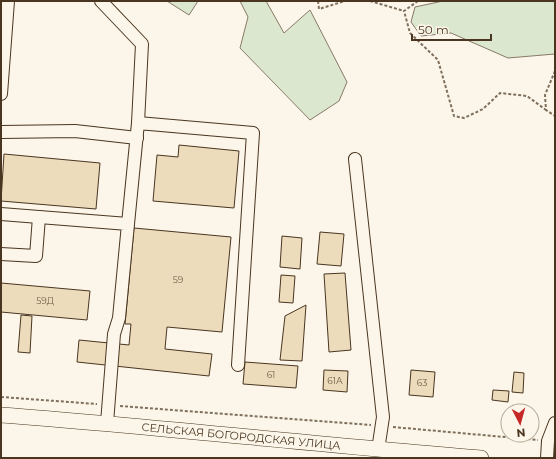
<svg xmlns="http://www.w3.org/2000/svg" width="556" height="459" font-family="Montserrat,sans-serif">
  <rect width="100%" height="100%" fill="#fbf6e9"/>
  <g fill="#dce7d0" stroke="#887966">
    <path d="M167 1H198L189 15Z"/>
    <path d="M240 1H266L284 33 310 10 347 82 339 101 310 120 240 48 248 17Z"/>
    <path d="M443 1H555V54L508 58 451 33 421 36 411 22 415 7Z"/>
  </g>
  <g fill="#ecdcbc" stroke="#4a3520">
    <path d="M179 145 239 151 234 208 153 201 157 155 178 157Z"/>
    <path d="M4 154 100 163 96 209 1 201Z"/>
    <path d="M134 228 231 237 222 332 167 327 165 349 212 354 209 376 77 362 79 340 129 345 131 324H125Z"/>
    <path d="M320 232 344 234 341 266 317 264Z"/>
    <path d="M282 236 302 238 300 269 280 267Z"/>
    <path d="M345 273 351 350 329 352 324 274Z"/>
    <path d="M281 275 295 276 293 303 279 302Z"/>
    <path d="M1 283 90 291 87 320 1 312Z"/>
    <path d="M306 305 302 361 280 360 285 316Z"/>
    <path d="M21 315 32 316 30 353 18 352Z"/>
    <path d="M245 362 298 366 296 388 243 384Z"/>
    <path d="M324 370 348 371 347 392 323 390Z"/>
    <path d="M411 370 435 372 433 397 409 395Z"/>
    <path d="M514 372 524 373 523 393 512 392Z"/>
    <path d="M493 390 509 391 508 402 492 400Z"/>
  </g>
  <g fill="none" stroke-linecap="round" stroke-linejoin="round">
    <defs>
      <g id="minor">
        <path d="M101 1 142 44 138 123"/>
        <path d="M1 94 8 1"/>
        <path d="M1 132 75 131 137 138"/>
        <path d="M355 159 383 417 378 450"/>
        <path d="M1 214 128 224 119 318 114 334 107 423"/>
        <path d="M128 224 138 123 253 133 238 365"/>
        <path d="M1 254 36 256 39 217"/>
        <path d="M547 458 548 441 555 423"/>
      </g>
      <g id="major">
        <path id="s1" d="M1 415C161 427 321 445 481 458"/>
      </g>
    </defs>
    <use href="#minor" stroke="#4a3520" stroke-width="14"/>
    <use href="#major" stroke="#4a3520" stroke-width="16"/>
    <g stroke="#7f6f5c" stroke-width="2" stroke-dasharray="3 2" stroke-linecap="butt">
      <path d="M318 1 319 9 345 1"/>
      <path d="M370 1 404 11"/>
      <path d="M418 1 404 11 410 33 438 60 454 116 464 118 483 109 500 93 527 96 546 110"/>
      <path d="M555 35V44"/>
      <path d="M555 71 545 95 546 110 555 116"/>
      <path d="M1 397 97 404"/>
      <path d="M120 406 371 425"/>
      <path d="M393 427 538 440"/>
    </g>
    <use href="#minor" stroke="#fbf6e9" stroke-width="12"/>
    <use href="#major" stroke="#fbf6e9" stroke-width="15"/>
  </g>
  <g text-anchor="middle" stroke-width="3" stroke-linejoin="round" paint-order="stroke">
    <g font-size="9" fill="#725f47">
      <text x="178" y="283">59</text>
      <text x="45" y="304">59Д</text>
      <text x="271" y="378">61</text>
      <text x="335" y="384">61А</text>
      <text x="422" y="386">63</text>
    </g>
    <g font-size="11" fill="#4a3520" stroke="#fbf6e9">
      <text dy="4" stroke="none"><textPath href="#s1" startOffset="241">СЕЛЬСКАЯ БОГОРОДСКАЯ УЛИЦА</textPath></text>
    </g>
  </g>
  <rect width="556" height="459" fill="none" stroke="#4a3520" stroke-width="4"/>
  <g transform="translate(520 423) rotate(174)"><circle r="19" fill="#fbf6e9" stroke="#b4a999"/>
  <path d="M0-3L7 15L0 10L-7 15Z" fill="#c62828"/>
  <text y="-6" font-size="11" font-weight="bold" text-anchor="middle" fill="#4a3520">N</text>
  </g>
  <path d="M412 34v6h79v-6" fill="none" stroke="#4a3520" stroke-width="2"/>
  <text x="418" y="34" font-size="12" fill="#4a3520" stroke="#fbf6e9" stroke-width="3" paint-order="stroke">50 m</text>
</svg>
